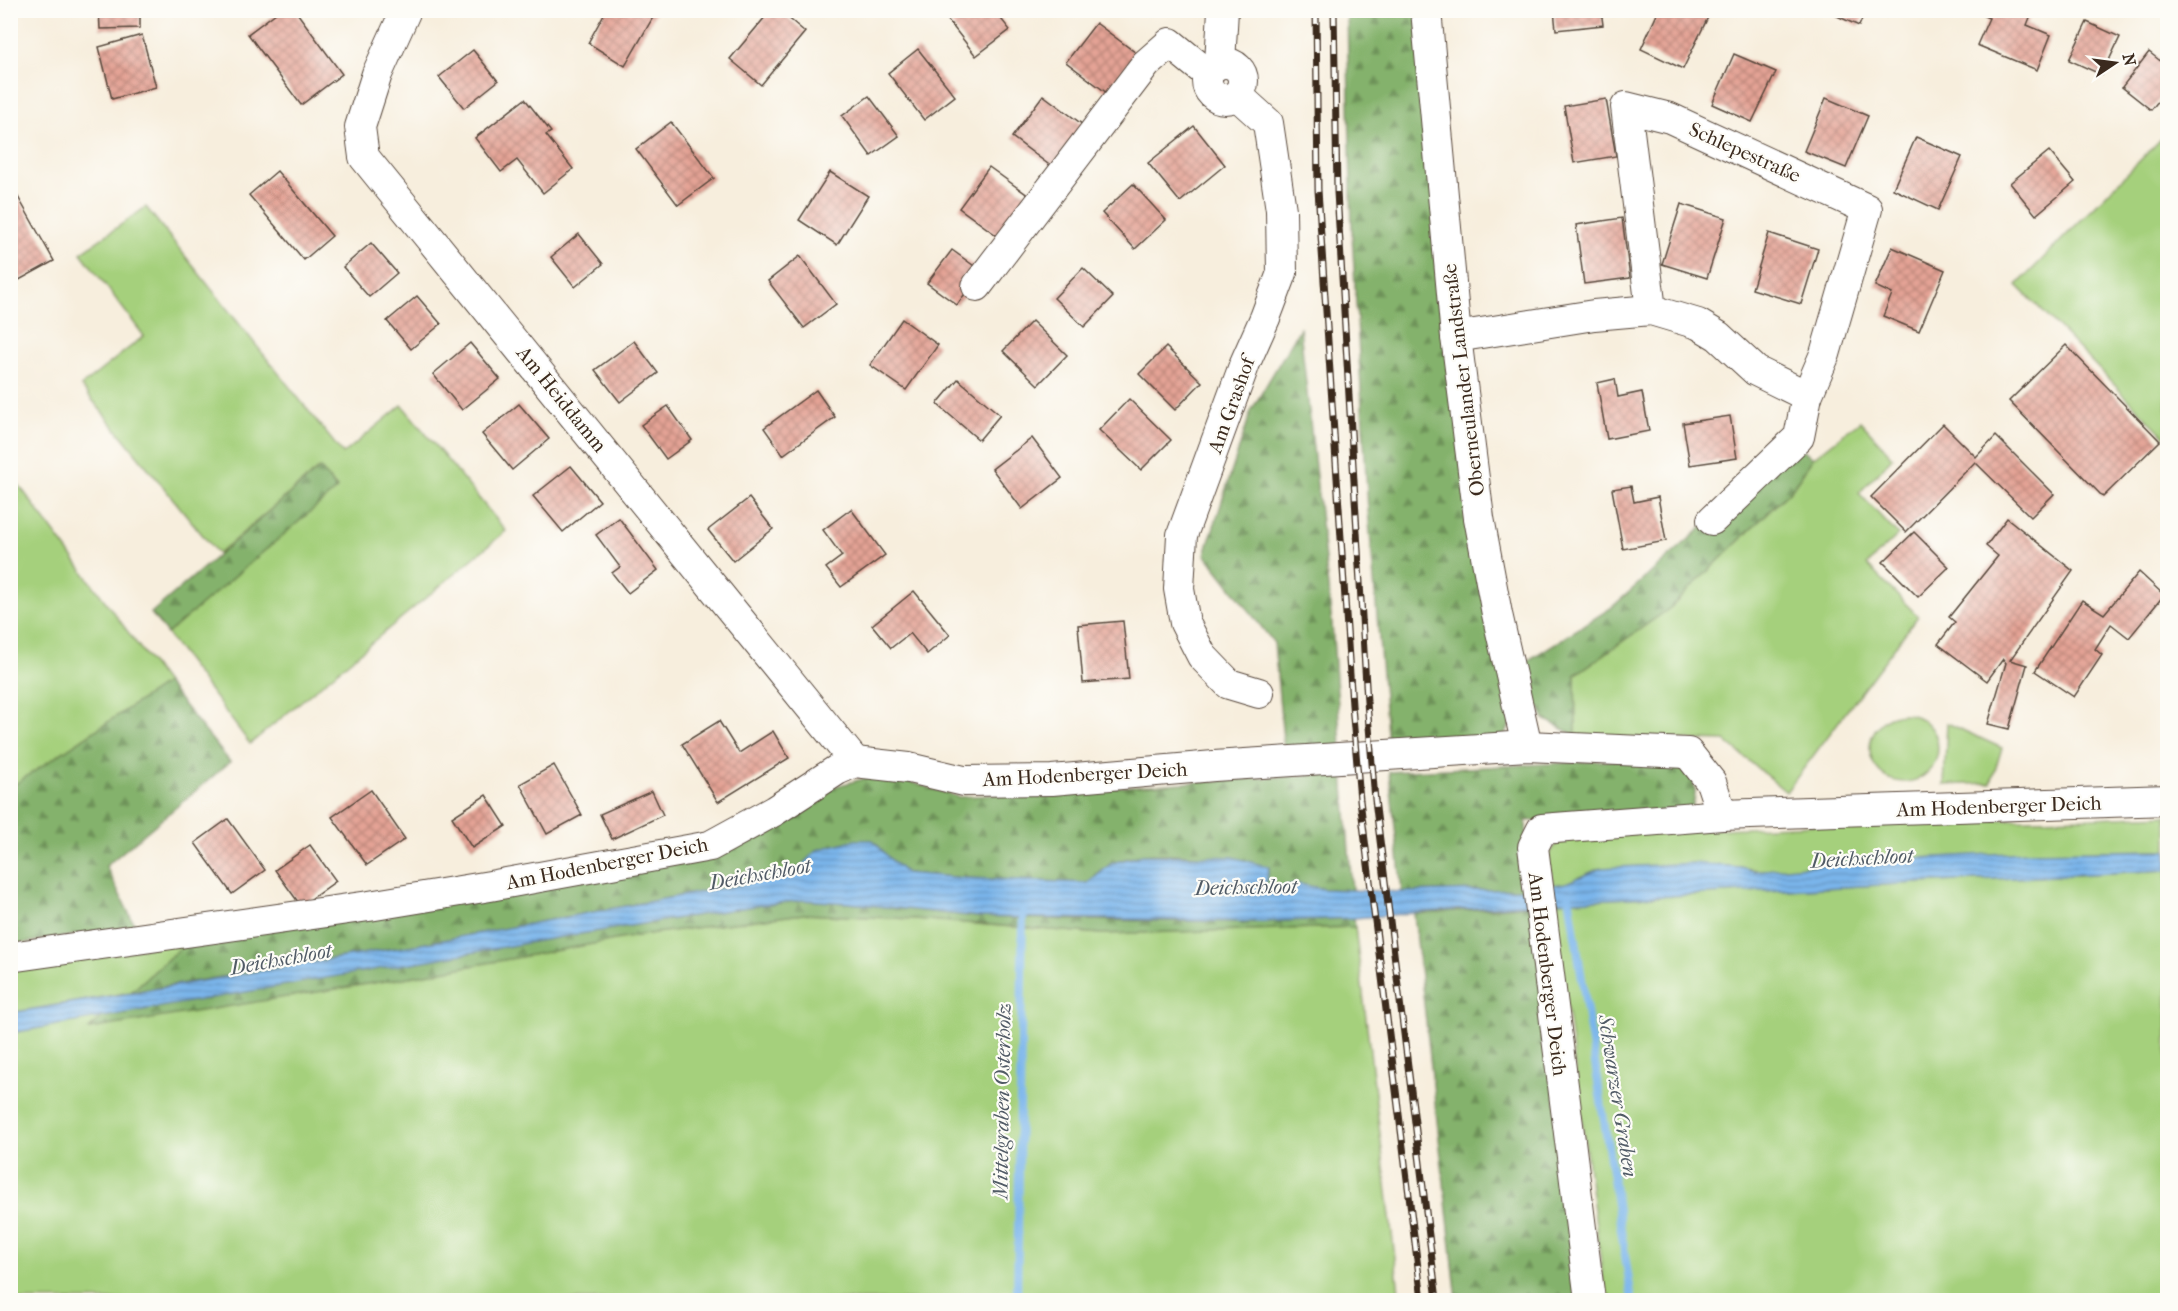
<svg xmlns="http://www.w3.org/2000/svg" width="2178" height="1311" font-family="'IM FELL French Canon',serif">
  <defs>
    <pattern id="forest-firs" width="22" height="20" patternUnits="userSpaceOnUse" patternTransform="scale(1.5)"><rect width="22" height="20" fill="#84b26c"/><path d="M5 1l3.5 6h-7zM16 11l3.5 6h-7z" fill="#6d9158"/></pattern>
    <pattern id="water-rules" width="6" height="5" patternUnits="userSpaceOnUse" patternTransform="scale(1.5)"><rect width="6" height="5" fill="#7ab5eb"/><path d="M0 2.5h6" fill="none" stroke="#6593be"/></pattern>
    <pattern id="building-cross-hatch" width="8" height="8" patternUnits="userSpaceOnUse" patternTransform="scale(1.5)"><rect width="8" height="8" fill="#e4a395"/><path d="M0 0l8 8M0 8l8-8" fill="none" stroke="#ba8579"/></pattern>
  </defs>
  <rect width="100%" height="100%" fill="#fdfcf7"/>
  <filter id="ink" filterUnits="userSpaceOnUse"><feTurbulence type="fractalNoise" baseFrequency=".0167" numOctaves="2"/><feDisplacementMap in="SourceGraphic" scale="12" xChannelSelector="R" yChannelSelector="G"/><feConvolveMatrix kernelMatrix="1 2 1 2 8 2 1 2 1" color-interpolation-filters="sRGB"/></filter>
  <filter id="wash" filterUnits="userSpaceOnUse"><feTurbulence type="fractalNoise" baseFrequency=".008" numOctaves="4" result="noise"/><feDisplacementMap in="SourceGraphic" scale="24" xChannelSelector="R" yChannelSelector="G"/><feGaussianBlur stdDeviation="1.35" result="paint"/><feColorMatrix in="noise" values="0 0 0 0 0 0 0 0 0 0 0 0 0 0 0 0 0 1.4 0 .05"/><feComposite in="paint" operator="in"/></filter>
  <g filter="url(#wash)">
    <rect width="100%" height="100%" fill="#f7eedd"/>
    <g fill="#a5d07c" stroke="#707d4d" stroke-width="1.5">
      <path d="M2165 135 2168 137 2167 439 2017 285Z"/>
      <path d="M146 207 343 454 402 405 506 531 250 744 167 634 337 488 319 468 218 554 81 386 144 336 81 253Z"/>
      <path d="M1860 421 1893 457 1859 493 1898 535 1867 565 1918 616 1786 792 1725 741 1576 736 1575 675 1670 608 1791 490 1813 458Z"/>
      <path d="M10 473 166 683 11 787H10Z"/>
      <circle cx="1904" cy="748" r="34"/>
      <path d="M1947 723 2002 748 1991 783 1944 785Z"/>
      <path d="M2167 815V850C2064 852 1961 856 1858 862 1822 863 1772 876 1740 867L1601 868 1566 883 1553 886 1552 872 1546 870C1549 853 1553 845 1567 835L1921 821 2092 818Z"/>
      <path d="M2167 870V1300H1606L1553 902Z"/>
      <path d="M803 914 915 919 1102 934 1355 927 1400 1300H11V1033L103 1016 90 1028 398 979 648 934Z"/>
      <path d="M188 941 131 992 11 1013V968Z"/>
    </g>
    <g fill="url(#forest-firs)" stroke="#606e45" stroke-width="1.5">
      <path d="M1347 11H1419L1512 722 1502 739 1388 744 1368 510 1352 234Z"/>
      <path d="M1300 328 1332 624 1341 746 1284 750 1274 643 1205 554 1251 411Z"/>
      <path d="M1797 444 1813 458 1791 490 1670 608 1575 675 1576 736 1544 719 1519 666 1611 608Z"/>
      <path d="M320 468 337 489 167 634 151 613Z"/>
      <path d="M166 683 230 762 106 866 135 926 11 945V787Z"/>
      <path d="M1659 758 1687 768C1695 783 1698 792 1692 807L1637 814 1526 821 1529 889 1402 892 1389 772Z"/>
      <path d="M1343 773 1352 890 1324 889 1299 884 1265 889 1269 868C1224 860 1157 844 1114 863 1104 867 1096 877 1088 883L964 878 906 873 888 857 873 840 817 850 798 869 771 879 421 944 131 992 188 941 708 858 833 787 870 777 907 781 959 797Z"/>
      <path d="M803 900 849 903 980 917 1075 920 1257 922 1354 918 1355 927 1102 934 915 919 803 914 648 934 398 979 89 1029 103 1016 555 938 754 906Z"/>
      <path d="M1533 905 1578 1300H1457L1414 914Z"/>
    </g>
    <path fill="url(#water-rules)" stroke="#5a7084" stroke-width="1.5" d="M853 840H873L888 857 906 873 964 878 1088 883 1112 863 1143 855 1233 857 1269 867 1265 889 1299 884 1324 889 1402 892 1529 889 1566 883 1601 868 1693 863 1740 867 1755 871 1845 862 2028 852 2167 850V870L1553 902 1354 918 1257 922 980 917 849 903 803 900 754 906 555 938 11 1033V1013L421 944 771 879 798 869 817 850Z"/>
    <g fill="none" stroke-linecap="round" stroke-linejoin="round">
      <g stroke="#7ab5eb" stroke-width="8">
        <path d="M1569 896 1632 1300"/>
        <path d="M1017 1300 1023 909"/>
      </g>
    </g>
    <g id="blocks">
      <g fill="url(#building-cross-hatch)">
        <path d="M99 10H140V28L100 29Z"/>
        <path d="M280 10H295L342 74 301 105 248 34Z"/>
        <path d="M602 10H654L656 12 625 66 588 43 604 14Z"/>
        <path d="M771 10H779L805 32 761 85 730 59Z"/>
        <path d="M940 10H994L1010 30 976 56Z"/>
        <path d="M1554 10H1601L1603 25 1556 30Z"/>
        <path d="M1659 10H1699L1709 15 1683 69 1641 49Z"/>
        <path d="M1824 10H1866L1859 26Z"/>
        <path d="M1969 10H2033L2027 25 2051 35 2037 70 1977 45 1989 18Z"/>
        <path d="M2087 22 2120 37 2102 75 2069 60Z"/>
        <path d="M1096 23 1136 53 1107 93 1066 62Z"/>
        <path d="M142 35 156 87 112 99 99 47Z"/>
        <path d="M918 49 955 96 924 120 888 73Z"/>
        <path d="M473 50 498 81 464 108 439 77Z"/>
        <path d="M2149 52 2168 67V89L2151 110 2122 87Z"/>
        <path d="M1734 54 1776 72 1752 122 1712 104Z"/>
        <path d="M1043 95 1083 125 1052 167 1012 137Z"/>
        <path d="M869 96 899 136 871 156 842 116Z"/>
        <path d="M1826 98 1868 116 1846 168 1804 151Z"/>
        <path d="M525 99 551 132 546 135 573 169 543 193 517 160 501 172 475 138Z"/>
        <path d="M1606 99 1616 156 1574 163 1564 106Z"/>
        <path d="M671 122 714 178 678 205 636 149Z"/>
        <path d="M1194 126 1225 165 1180 202 1148 163Z"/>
        <path d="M1916 137 1962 157 1938 210 1893 189Z"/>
        <path d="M2049 151 2075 182 2036 215 2010 183Z"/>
        <path d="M989 167 1029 196 999 237 959 208Z"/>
        <path d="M277 171 332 236 304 260 249 195Z"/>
        <path d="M830 172 868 196 837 245 799 220Z"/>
        <path d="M1133 184 1166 220 1135 249 1102 213Z"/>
        <path d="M13 188 54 261 10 285V189Z"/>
        <path d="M1681 204 1726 218 1707 278 1662 264Z"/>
        <path d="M1622 218 1630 278 1584 284 1576 225Z"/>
        <path d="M1769 233 1818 249 1801 304 1752 289Z"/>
        <path d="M579 234 603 264 575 287 551 257Z"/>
        <path d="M371 243 397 273 369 297 343 267Z"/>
        <path d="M1892 247 1945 270 1919 331 1883 316 1892 294 1875 286Z"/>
        <path d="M952 250 981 271 957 305 927 283Z"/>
        <path d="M800 256 836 304 804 328 768 281Z"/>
        <path d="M1083 268 1113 297 1084 327 1054 298Z"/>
        <path d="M417 296 441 324 411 349 387 321Z"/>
        <path d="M902 319 938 345 906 390 870 365Z"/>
        <path d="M1032 321 1067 355 1038 385 1003 351Z"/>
        <path d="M634 341 658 373 620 402 595 370Z"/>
        <path d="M470 343 500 379 462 410 433 374Z"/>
        <path d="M2066 345 2160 441 2103 497 2009 401Z"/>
        <path d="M1166 347 1202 382 1175 410 1139 374Z"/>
        <path d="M958 379 1000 415 979 440 937 404Z"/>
        <path d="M1615 379 1618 397 1642 392 1649 431 1607 439 1597 383Z"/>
        <path d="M816 390 835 417 783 455 764 428Z"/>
        <path d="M1129 399 1171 440 1141 470 1099 430Z"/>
        <path d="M519 404 549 439 512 470 482 434Z"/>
        <path d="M668 406 692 440 666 459 641 425Z"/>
        <path d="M1730 416 1737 458 1690 465 1683 423Z"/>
        <path d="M1943 424 1976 457 1996 436 2054 494 2031 517 1975 462 1906 532 1871 497Z"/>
        <path d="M1032 438 1062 478 1022 509 992 469Z"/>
        <path d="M571 466 600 501 563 532 533 496Z"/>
        <path d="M1631 486 1634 502 1658 497 1666 541 1623 549 1612 489Z"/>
        <path d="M749 498 773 529 733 561 708 530Z"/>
        <path d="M851 509 885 555 841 587 826 568 842 556 823 530Z"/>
        <path d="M619 518 658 570 628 593 612 573 620 567 596 535Z"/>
        <path d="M2007 518 2073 571 2010 660 2027 665 2009 729 1988 724 2006 663 2003 659 1987 681 1938 644 1955 622 1949 617 1998 556 1986 546Z"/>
        <path d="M1914 532 1949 567 1918 597 1883 562Z"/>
        <path d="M2139 572 2164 595 2129 638 2111 624 2095 649 2102 655 2074 697 2035 671 2082 600 2104 614Z"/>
        <path d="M914 591 950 635 927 654 910 633 891 648 872 625Z"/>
        <path d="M1123 621 1129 679 1083 683 1078 625Z"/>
        <path d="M719 721 739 753 773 731 789 758 718 802 682 744Z"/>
        <path d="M554 765 582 815 547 834 520 784Z"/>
        <path d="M371 790 405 839 367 865 332 817Z"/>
        <path d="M652 791 663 815 612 839 600 814Z"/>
        <path d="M486 795 506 826 472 848 452 817Z"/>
        <path d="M228 819 265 870 232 894 195 843Z"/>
        <path d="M310 845 336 881 301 906 275 870Z"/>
      </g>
    </g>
  </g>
  <g filter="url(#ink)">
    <use href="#blocks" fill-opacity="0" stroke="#57473b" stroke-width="1.5"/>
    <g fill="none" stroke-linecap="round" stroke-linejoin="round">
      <defs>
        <g id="minor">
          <path d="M406 10 377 74 360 127 364 157 855 762"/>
          <path d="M1426 10 1456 337 1479 518 1497 614 1527 746"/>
          <circle cx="1225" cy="81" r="18"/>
          <path d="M1220 63 1223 10"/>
          <path d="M1237 95 1268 123 1281 210 1282 273 1265 318 1245 363 1182 535 1179 589 1185 623 1202 656 1229 684 1259 693"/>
          <path d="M977 286 1146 64 1170 43 1208 74"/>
          <path d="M1651 310 1626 107 1670 118 1867 209 1825 354 1807 396 1799 437 1712 520"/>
          <path d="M1456 337 1594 315 1651 310 1698 324 1718 336 1756 371 1807 396"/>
          <path d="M10 957 369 906 490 886 710 846 774 811 837 770 855 762 909 768 964 781 1052 780 1214 766 1527 746 1688 753 1711 782 1722 815"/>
          <path d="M1590 1300 1533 847 1542 829 1722 815 2168 800"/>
        </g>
      </defs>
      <use href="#minor" stroke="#57473b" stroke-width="32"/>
      <use href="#minor" stroke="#fff" stroke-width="30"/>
      <defs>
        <g id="rail">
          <path d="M1316 10 1318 190 1352 705 1360 800 1422 1300"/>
          <path d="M1334 10 1337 192 1367 702 1375 800 1437 1300"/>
        </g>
      </defs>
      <use href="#rail" stroke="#3b2a1e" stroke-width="7"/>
      <use href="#rail" stroke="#fdfcf7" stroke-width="4.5" stroke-dasharray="14" stroke-linecap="butt"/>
    </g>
  </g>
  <g text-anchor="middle" stroke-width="4.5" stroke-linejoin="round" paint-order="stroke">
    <g font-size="20" fill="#3b2a1e" stroke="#fdfcf7">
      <text transform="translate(1745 152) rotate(24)" y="7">Schlepestraße</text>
      <text transform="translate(1463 380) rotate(-97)" y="7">Oberneulander Landstraße</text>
      <text transform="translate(562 399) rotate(51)" y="7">Am Heiddamm</text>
      <text transform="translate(1231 405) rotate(-70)" y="7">Am Grashof</text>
      <text transform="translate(1085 774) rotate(-3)" y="7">Am Hodenberger Deich</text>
      <text transform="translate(1999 806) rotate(-2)" y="7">Am Hodenberger Deich</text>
      <text transform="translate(607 863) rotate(-11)" y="7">Am Hodenberger Deich</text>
      <text transform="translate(1548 974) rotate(83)" y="7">Am Hodenberger Deich</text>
    </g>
    <g font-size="21" font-style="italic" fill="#515b66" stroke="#fdfcf7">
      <text transform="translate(1862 858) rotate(-3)" y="7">Deichschloot</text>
      <text transform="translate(760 874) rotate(-10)" y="7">Deichschloot</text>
      <text transform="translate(1246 887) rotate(-1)" y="7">Deichschloot</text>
      <text transform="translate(281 959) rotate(-10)" y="7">Deichschloot</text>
      <text transform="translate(1618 1096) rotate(81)" y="7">Schwarzer Graben</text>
      <text transform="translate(1002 1101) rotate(-89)" y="7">Mittelgraben Osterholz</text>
    </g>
  </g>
  <rect width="2178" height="1311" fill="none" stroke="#fdfcf7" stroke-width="36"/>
  <g transform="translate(2115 63) rotate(77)" stroke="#fdfcf7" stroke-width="4.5" paint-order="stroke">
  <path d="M0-4.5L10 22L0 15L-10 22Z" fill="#3b2a1e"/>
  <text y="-9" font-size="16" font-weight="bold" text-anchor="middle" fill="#3b2a1e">N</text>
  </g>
</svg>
